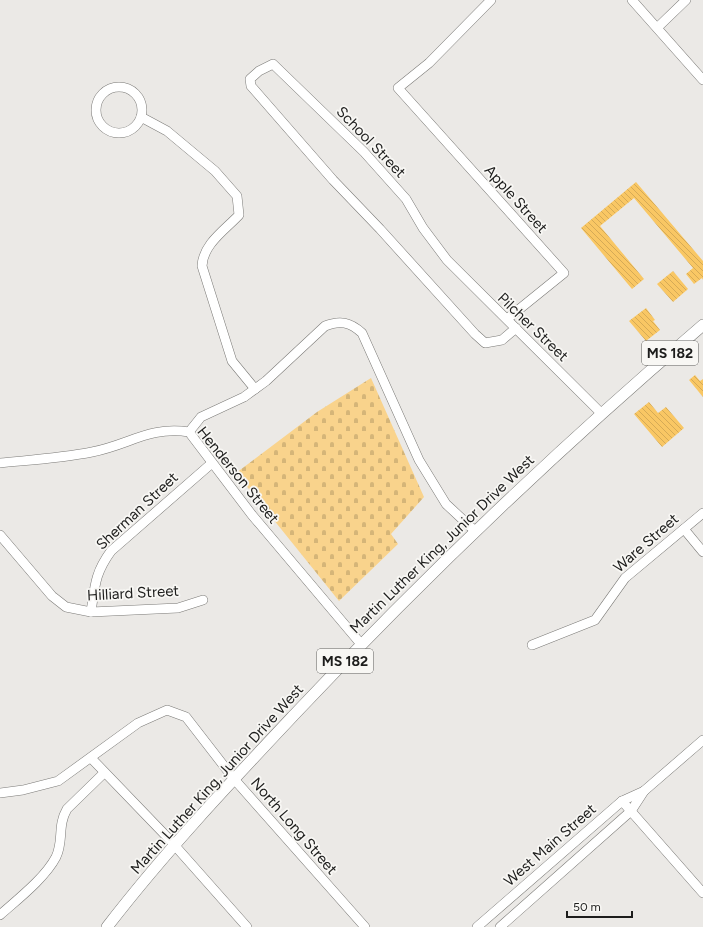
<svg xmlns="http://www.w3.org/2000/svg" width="703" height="927" font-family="Figtree,sans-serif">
  <defs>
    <pattern id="cemetery-stones" width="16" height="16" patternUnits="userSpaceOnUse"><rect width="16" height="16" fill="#f9d38c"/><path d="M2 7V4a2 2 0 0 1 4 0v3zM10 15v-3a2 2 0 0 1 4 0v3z" fill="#d5b578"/></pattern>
    <pattern id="building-back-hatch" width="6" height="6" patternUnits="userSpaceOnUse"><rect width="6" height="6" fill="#f9c764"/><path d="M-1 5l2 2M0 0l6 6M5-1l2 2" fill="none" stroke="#d5aa56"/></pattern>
  </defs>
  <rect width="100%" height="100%" fill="#ebe9e6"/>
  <path fill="url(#cemetery-stones)" d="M371 378 424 497 391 534 398 544 339 601 236 473 317 412Z"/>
  <g fill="url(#building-back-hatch)">
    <path d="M636 182 703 261V280L702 278 694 284 686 274 693 268 634 198 600 226 644 279 632 289 581 228Z"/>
    <path d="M673 271 688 289 673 302 657 284Z"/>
    <path d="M646 308 655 320 653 321 660 330 646 341 629 321Z"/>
    <path d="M695 375 700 381 703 379V397L689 380Z"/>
    <path d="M649 402 658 413 666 407 684 428 662 447 634 414Z"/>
  </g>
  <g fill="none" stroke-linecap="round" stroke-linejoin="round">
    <defs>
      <g id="minor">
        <path d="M491 0 429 63 398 88 564 273 507 319"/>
        <path d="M632 0 703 80"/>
        <path d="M658 27 686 0"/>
        <circle cx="119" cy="110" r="23"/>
        <path d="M141 117 167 131 215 171 237 196 239 215C225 230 203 244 202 266L232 361 255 389"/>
        <path d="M516 328 502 340 485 343 475 334 380 229 333 180 251 86 250 79 259 71 273 64 364 152 406 199 423 228 447 260 601 413"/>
        <path d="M189 432 201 417 244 397 266 381 325 326C340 320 350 322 362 333L419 460 446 504 475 531"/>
        <path d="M0 463C30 460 62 458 92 452 129 445 149 426 189 432L252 515 361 644"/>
        <path d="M684 529 703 552"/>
        <path d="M0 535 52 596 66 607 91 612 178 608 203 600"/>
        <path d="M91 612C95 585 95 573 111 551L212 463"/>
        <path d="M532 645 595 620 625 578 703 513"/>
        <path d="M91 758 169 839 247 927"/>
        <path d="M0 793 23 790 58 781 138 723 167 710 186 717 234 779 365 927"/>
        <path d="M622 801 703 893"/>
        <path d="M0 915C18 899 45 878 56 857 64 841 57 826 67 809L104 773"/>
        <path d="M477 927 622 801 644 791 703 740"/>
        <path d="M500 927 631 811 644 791"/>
      </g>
      <path id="major" d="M107 927C164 853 229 784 293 716 423 578 559 448 703 325"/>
    </defs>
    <use href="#minor" stroke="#7b7a77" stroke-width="10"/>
    <use href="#major" stroke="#7b7a77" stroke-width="12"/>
    <use href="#minor" stroke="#fff" stroke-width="9"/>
    <use href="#major" stroke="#fff" stroke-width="11"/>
  </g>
  <g text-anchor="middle" stroke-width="3.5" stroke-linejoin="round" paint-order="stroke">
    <g fill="#f8f7f4" stroke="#5f5e5d" stroke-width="1">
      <rect x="642" y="341" width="56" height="24" rx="3"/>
      <rect x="317" y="649" width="56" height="24" rx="3"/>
    </g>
    <g font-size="14" font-weight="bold" fill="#1d1d1c">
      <text x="670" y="358">MS 182</text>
      <text x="345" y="666">MS 182</text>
    </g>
    <g font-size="15" fill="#1d1d1c" stroke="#f8f7f4">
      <text transform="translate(371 142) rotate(46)" y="5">School Street</text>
      <text transform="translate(516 199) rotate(48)" y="5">Apple Street</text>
      <text transform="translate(533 327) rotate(44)" y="5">Pilcher Street</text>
      <text transform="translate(238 475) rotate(51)" y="5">Henderson Street</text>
      <text transform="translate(137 511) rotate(-43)" y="5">Sherman Street</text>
      <text transform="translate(646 543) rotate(-41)" y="5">Ware Street</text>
      <text transform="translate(442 544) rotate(-44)" y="5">Martin Luther King, Junior Drive West</text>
      <text transform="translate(133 593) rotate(-3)" y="5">Hilliard Street</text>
      <text transform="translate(217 779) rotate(-48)" y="5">Martin Luther King, Junior Drive West</text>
      <text transform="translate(294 826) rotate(49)" y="5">North Long Street</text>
      <text transform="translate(550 845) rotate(-41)" y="5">West Main Street</text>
    </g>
  </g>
  <path d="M567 911v6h65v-6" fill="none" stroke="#1d1d1c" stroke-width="2"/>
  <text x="573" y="911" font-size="12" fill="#1d1d1c" stroke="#f8f7f4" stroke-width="3" paint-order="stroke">50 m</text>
</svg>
